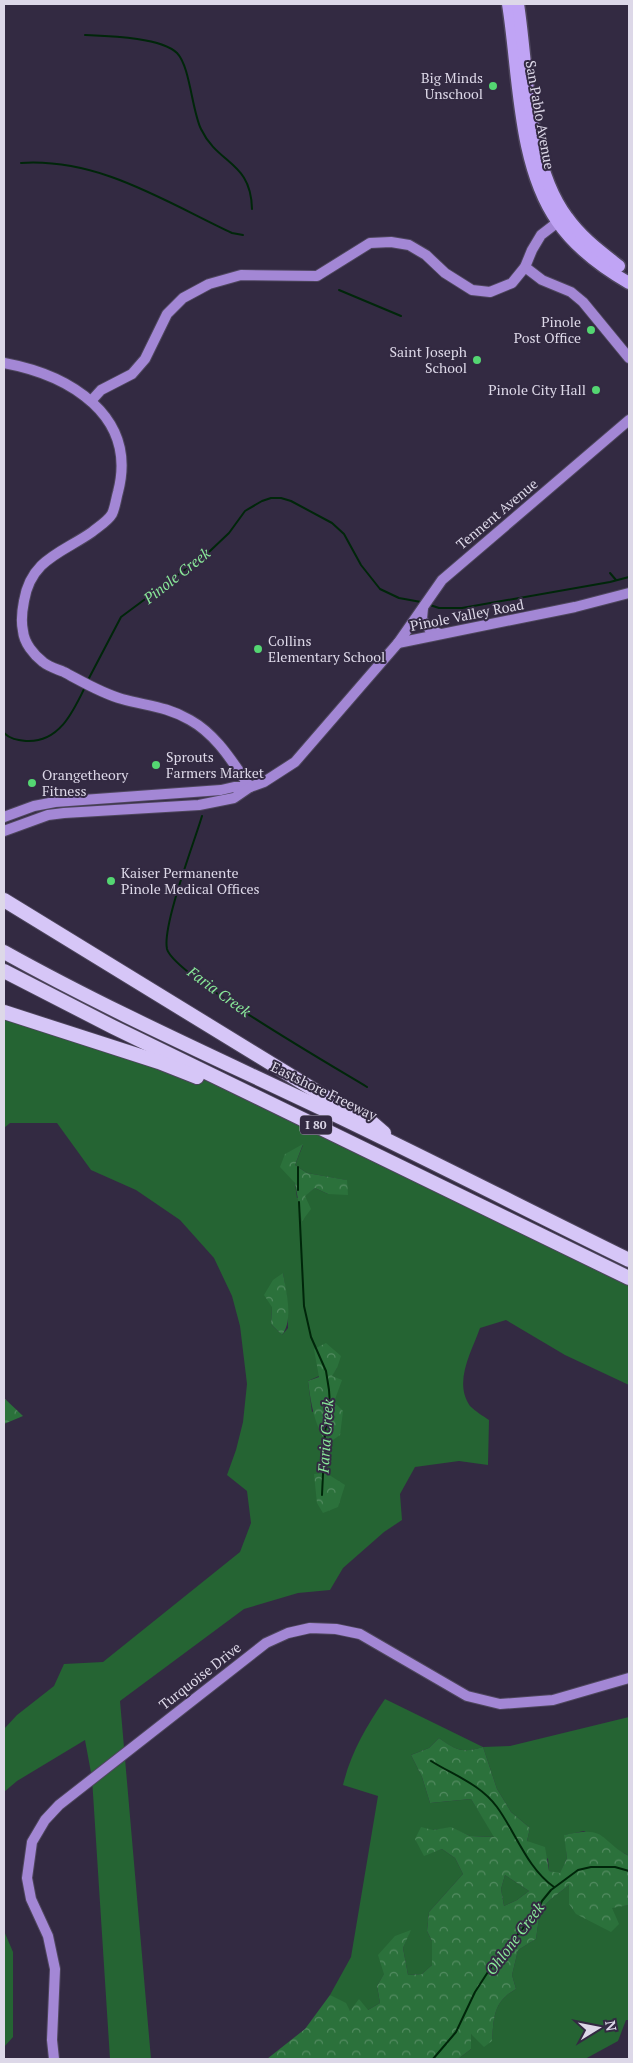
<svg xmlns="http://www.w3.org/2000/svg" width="633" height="2063" font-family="'PT Serif',serif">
  <defs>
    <pattern id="forest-crowns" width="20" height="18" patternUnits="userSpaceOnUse" patternTransform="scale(1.25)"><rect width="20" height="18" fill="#2b713b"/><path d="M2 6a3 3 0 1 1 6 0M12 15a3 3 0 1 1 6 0" fill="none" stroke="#538b61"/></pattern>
  </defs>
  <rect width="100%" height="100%" fill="#332a42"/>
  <g fill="#256433" fill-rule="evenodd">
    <path d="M4 1012 159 1062 284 1109 629 1278V1385L565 1355 506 1320 480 1328C472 1351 453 1382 470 1406 475 1411 483 1416 489 1420L488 1465 459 1461 415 1467 400 1494 402 1520 384 1532 343 1568 330 1590 298 1593 244 1609 120 1701 151 2059H110L92 1778 85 1740 17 1781 4 1792V1729L17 1715 54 1686 64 1664 103 1662 240 1552 251 1523 247 1491 227 1475 236 1450 243 1422 247 1384 240 1326 232 1296 214 1258 180 1220 136 1190 91 1170 57 1123H10L4 1128ZM303 1145 295 1165 307 1173 346 1180 328 1194 315 1188 304 1196 297 1198 295 1183 286 1154ZM283 1273 287 1299 288 1328 282 1335 271 1324 272 1307ZM337 1368 331 1376 334 1402 312 1412 308 1381Z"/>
    <path d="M385 1699 483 1747 510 1746 629 1717V1856L584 1831 565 1835 567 1858 560 1874 549 1871 548 1859 527 1841 530 1828 511 1812 497 1789 483 1747C463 1753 456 1751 439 1738L429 1748 411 1755 422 1777 430 1803 471 1799 495 1837 470 1836 451 1828 433 1830 424 1855 442 1849 455 1858 463 1874 429 1912 427 1931 432 1941V1965L422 1974 408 1975 403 1948 410 1931 377 1986 380 2003 368 2010 350 2011 330 1995 351 1957 378 1796 343 1785C351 1752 366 1727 385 1699Z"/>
    <path d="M505 1875 529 1891 517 1900 504 1906 501 1889Z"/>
    <path d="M569 1885C569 1906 569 1911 590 1920L612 1907 629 1905V2020H626L618 2041 585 2059H458L471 2049V2034L492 2040C494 2017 493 2002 516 1989L512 1975 518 1950 536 1939 540 1910 550 1900Z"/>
    <path d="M4 1931 13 1952V2037L4 2047Z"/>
  </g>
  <g fill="url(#forest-crowns)" fill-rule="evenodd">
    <path d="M303 1144 295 1165 307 1173 347 1180 348 1195 328 1194 315 1188 305 1196 311 1209 302 1221 295 1183 280 1167 285 1154Z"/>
    <path d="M283 1273C286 1291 294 1320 282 1335L271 1324 272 1307 264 1295 273 1280Z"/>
    <path d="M326 1343 341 1356 337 1368 332 1376 342 1380 334 1402 343 1411 340 1435 327 1444C314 1424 311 1404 308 1381L319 1377 314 1349Z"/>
    <path d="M4 1398 23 1416 4 1424Z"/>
    <path d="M326 1473 345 1485 338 1507 323 1513 317 1503 314 1474Z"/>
    <path d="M439 1738C457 1751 462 1753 483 1747L497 1789 511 1812 530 1828 527 1841 545 1847 549 1871 560 1873 567 1858 564 1835C608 1825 598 1840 629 1856V1905L612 1908 619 1924 611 1932 576 1914 569 1904V1885L550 1900 540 1910 536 1939 518 1950 512 1975 516 1989C493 2002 494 2017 492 2041L484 2047 471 2034V2049L458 2059H267L305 2029 330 1995 346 2003 350 2011 359 1999 368 2010 380 2003 377 1986 384 1974 378 1955 395 1936 411 1930 403 1948 408 1975 422 1974 432 1965V1941L427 1931 429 1912 463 1874 455 1858 442 1849 424 1856 415 1839 421 1827 433 1830 451 1827 470 1836 494 1837 471 1799 430 1803 422 1777 411 1755 429 1748ZM505 1875 529 1891 517 1900 504 1906 501 1889Z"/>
  </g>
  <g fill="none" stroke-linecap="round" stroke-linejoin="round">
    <g stroke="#00260a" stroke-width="2">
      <path d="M85 35C106 36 161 37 177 53 190 66 192 111 201 129 218 165 251 161 252 209"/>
      <path d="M21 163C99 158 164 201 232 233L243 235"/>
      <path d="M339 290 401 316"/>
      <path d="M610 573 616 580"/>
      <path d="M430 605 439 608H462L610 582 629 577"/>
      <path d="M88 680 121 617 210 551 229 533 245 511 262 501 271 498H281L291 501 332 523 344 534 361 565 380 589 399 598 421 602"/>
      <path d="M4 733C10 739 17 740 26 741 59 743 73 712 85 687"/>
      <path d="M202 816C194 843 162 926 167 949 174 975 336 1068 367 1087"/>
      <path d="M298 1190V1167"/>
      <path d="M299 1202 304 1306 311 1337 326 1371 329 1390 330 1405 325 1432 322 1495"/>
      <path d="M431 1761C455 1776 480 1784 497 1807 516 1833 527 1868 554 1887"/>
      <path d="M433 2059 456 2032 475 1992 495 1961 537 1912 542 1901 551 1890 578 1870 591 1867H615L629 1871"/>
    </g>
    <defs>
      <g id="secondary">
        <path d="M525 267 542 280 571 292 583 302 629 358"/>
        <path d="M4 363C69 375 138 415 118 492 116 499 115 508 112 514 108 521 98 527 92 532 62 553 31 559 24 601 22 611 21 622 23 631 24 643 34 655 43 662 49 667 57 669 64 672 83 682 101 693 122 699 147 706 166 706 190 720 217 735 233 763 250 787"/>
        <path d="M91 401 101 390 132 374 145 359 167 314 183 298 209 284 241 275 317 276 370 243 391 242 409 245 426 255 445 273 472 290 490 292 512 283 525 267 532 250 541 235 563 218"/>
        <path d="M423 608 422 619 430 630 440 634"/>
        <path d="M398 643 575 607 629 593"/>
        <path d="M4 817 34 806 55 802 221 790 234 787H250"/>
        <path d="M4 831 48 815 64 813 199 805 234 798 250 787 264 782 295 762 398 643 442 580 629 420"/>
        <path d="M54 2059 52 2040 55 1969 48 1936 31 1899 27 1878 32 1842 45 1820 59 1805 266 1643 288 1633 310 1628 336 1629 360 1634 467 1696 500 1704 553 1700 629 1678"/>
      </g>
      <g id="primary">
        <path d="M508 4C519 71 517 164 557 221 574 246 603 268 629 283"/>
        <path d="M518 4C528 68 527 164 567 217 581 237 600 251 619 266"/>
      </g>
      <g id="highway">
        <path d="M4 900 337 1104 369 1120 384 1133"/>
        <path d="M4 952C108 1010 216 1058 323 1109 426 1158 527 1210 629 1260"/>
        <path d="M4 971 113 1027 629 1278"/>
        <path d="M4 1012 159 1062 197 1077"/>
      </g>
    </defs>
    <use href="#secondary" stroke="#4e465d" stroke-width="12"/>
    <use href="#primary" stroke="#4e465d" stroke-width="15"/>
    <use href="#highway" stroke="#4e465d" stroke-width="16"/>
    <use href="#secondary" stroke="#a387d5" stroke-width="10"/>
    <use href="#primary" stroke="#c0a4f5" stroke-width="12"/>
    <use href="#highway" stroke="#d6c6f7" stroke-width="14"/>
  </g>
  <g fill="#54d672" stroke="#332a42" stroke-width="2">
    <circle cx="493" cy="86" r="5"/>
    <circle cx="591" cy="330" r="5"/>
    <circle cx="477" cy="360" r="5"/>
    <circle cx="596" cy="390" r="5"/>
    <circle cx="258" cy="649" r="5"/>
    <circle cx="156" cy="765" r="5"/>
    <circle cx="32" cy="783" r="5"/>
    <circle cx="111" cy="881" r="5"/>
  </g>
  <g text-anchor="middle" stroke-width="4" stroke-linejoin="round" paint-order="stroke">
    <rect fill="#332a42" stroke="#aaa4b6" stroke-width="1" x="300" y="1115.5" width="32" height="19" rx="4"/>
    <g font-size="12" font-weight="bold" fill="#ddd8e8">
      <text x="316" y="1129">I 80</text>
    </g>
    <g font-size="14" fill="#ddd8e8" stroke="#332a42" text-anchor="end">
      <text x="483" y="83">Big Minds<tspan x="483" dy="16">Unschool</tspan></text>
      <text x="581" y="327">Pinole<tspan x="581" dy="16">Post Office</tspan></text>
      <text x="467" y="357">Saint Joseph<tspan x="467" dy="16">School</tspan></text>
      <text x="586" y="395">Pinole City Hall</text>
      <text x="268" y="646" text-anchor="start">Collins<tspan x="268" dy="16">Elementary School</tspan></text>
      <text x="166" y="762" text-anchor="start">Sprouts<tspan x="166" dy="16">Farmers Market</tspan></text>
      <text x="42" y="780" text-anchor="start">Orangetheory<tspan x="42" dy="16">Fitness</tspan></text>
      <text x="121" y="878" text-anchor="start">Kaiser Permanente<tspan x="121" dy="16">Pinole Medical Offices</tspan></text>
    </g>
    <g font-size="14" fill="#ddd8e8" stroke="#332a42">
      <text transform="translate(540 115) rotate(80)" y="5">San Pablo Avenue</text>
      <text transform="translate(497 514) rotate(-40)" y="5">Tennent Avenue</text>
      <text transform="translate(467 615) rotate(-11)" y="5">Pinole Valley Road</text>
      <text transform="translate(324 1091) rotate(26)" y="5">Eastshore Freeway</text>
      <text transform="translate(200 1676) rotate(-38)" y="5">Turquoise Drive</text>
    </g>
    <g font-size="15" font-style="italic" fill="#89e799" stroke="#332a42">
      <text transform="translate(177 576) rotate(-38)" y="5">Pinole Creek</text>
      <text transform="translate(219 992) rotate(36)" y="5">Faria Creek</text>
      <text transform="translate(326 1436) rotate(-86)" y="5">Faria Creek</text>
      <text transform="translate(515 1939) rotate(-53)" y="5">Ohlone Creek</text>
    </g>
  </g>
  <rect width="633" height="2063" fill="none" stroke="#ddd8e8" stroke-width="10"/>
  <g transform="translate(598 2028) rotate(80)" stroke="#332a42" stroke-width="4" paint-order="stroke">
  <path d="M0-4L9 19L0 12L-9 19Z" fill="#ddd8e8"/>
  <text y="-8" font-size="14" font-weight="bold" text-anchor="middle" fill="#ddd8e8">N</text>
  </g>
</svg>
